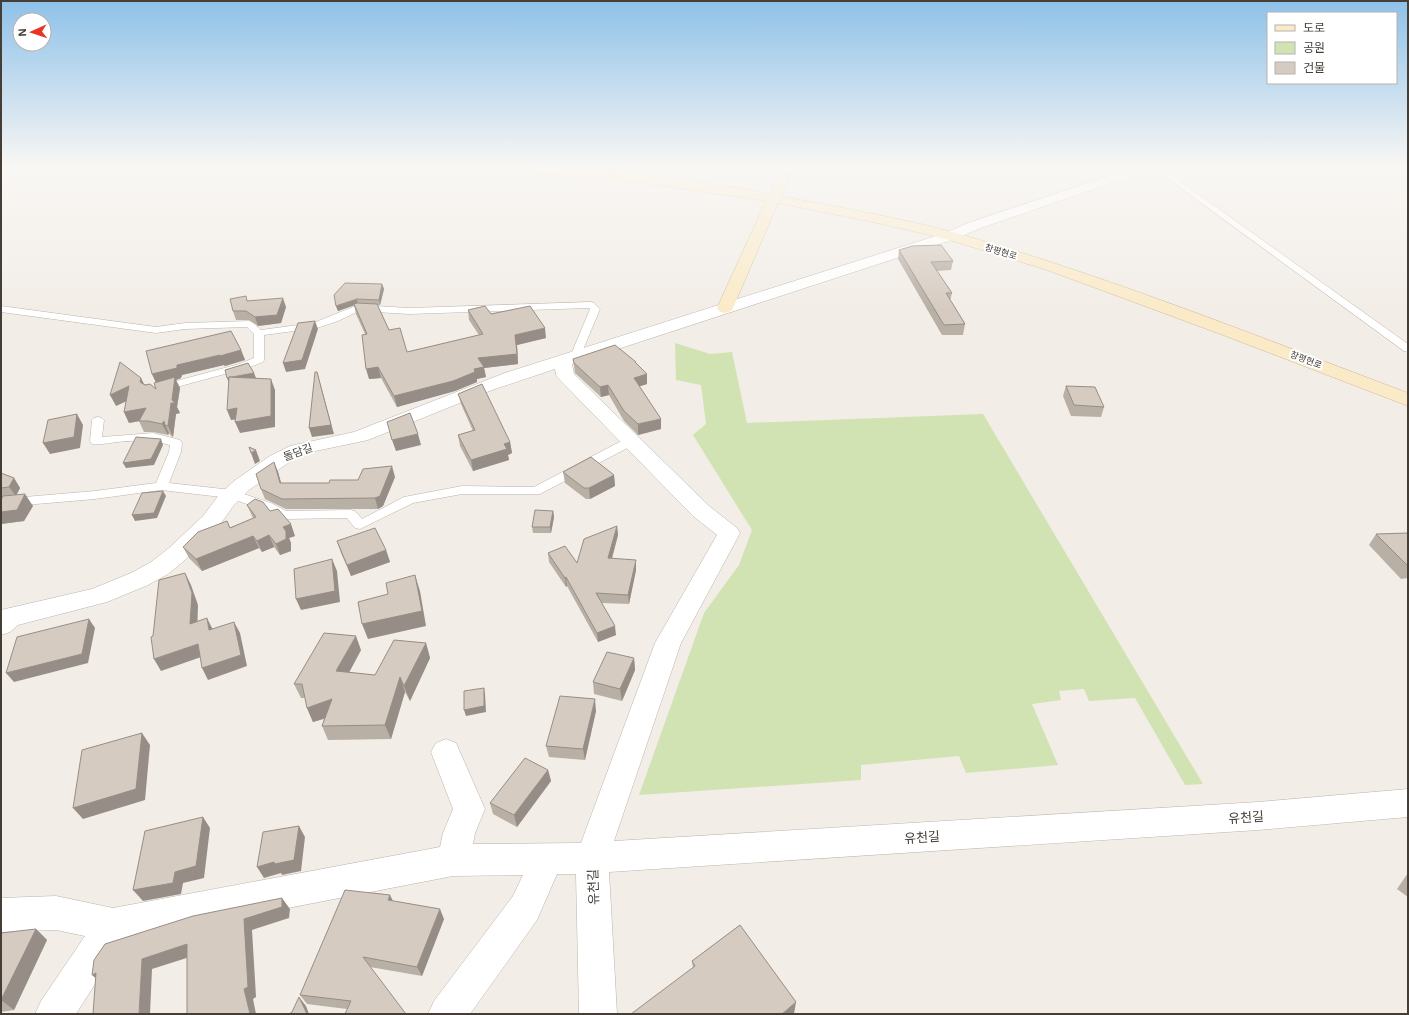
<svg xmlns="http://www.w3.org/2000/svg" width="1409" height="1015" font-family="Helvetica,'Noto Sans KR',sans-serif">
  <rect width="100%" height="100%" fill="#f2ede7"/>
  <path fill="#d1e3b2" d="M675 343 710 354 732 352 747 423 983 414 1203 784 1185 785 1135 698 1089 701 1084 689 1059 691 1061 700 1032 704 1058 765 966 773 959 756 861 765V780L639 795 704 613 739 565 752 530 693 435 706 424 701 385 676 380Z"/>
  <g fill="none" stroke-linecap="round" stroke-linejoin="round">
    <defs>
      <g id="lane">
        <path d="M1152 167H1160L1408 344V352L1404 351Z"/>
        <path d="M591 302 594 303 600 309 580 357 575 360 570 357 590 309 589 308 409 314 359 311 338 321 317 328 264 335V360L263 362 247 368 162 391 158 390 157 388 158 386 239 364 254 358V334L247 327 185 329 156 333 1 312V306L156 327 185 323 249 321 252 322 261 330 313 323 358 305 409 308Z"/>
        <path d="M98 417 102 418 104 420 102 437 153 433 180 440 182 443 181 452 169 483 232 490 271 503 286 511 350 510 355 511 362 519 404 497 462 486 534 487 627 438H635L637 441 635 444 540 494H462L413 503 360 529 355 528 347 518 284 519 261 509 230 498 161 490 95 499 1 507V499L95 491 156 483 169 452 170 445C152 440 135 440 117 442 109 443 100 445 92 444L90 441 92 420 94 418Z"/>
      </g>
      <path id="street" d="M1135 167H1154L1152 169 978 229 955 239 572 364 574 374 709 506 737 528 740 533 681 643 614 841 1258 802 1408 789V817L1258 830 609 872 617 1014H579L576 874H557L537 920 470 1014H428L434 1001 513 896 523 875 453 876 123 940 76 1014H35L41 1001 85 936 56 930 1 932V898L56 896 113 908 440 847 443 833 453 809 431 752 436 743 446 739 456 743 485 809 475 833 473 844 581 843 655 643 717 535 693 516 559 379 556 375 555 369 492 390 368 440 311 452 294 459 249 490 234 505 219 526 185 560 168 574 148 585 107 602 18 625 10 632 1 635V610L92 589 131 573 151 562 169 548 203 516 219 495 234 481 270 456 290 446 354 432 505 373 945 233 968 223Z"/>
      <path id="secondary" d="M498 167C587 167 683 177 770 194L782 167H794L781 196C839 208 899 217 956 233 1110 277 1259 337 1408 393V406L1223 335 1047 270 946 239 882 224 778 203 733 308 731 311 725 313 719 311 717 308 766 201 649 184 504 171Z"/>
    </defs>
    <use href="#lane" stroke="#bcb4aa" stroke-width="1"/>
    <use href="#street" stroke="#bcb4aa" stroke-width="1"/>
    <use href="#secondary" stroke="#cebc99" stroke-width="1"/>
    <use href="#lane" fill="#fff" fill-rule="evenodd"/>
    <use href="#street" fill="#fff" fill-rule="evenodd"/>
    <use href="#secondary" fill="#faeac8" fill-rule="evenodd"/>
  </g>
  <g fill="#b8afa5">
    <path d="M899 250 953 261 951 270 937 271 952 293 950 301 965 324 963 335H942L898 259Z"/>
    <path d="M382 284 384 289 380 305H377L389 330 407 352 479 335 469 320 468 310 491 314 546 338 517 345 518 364 484 368 486 377 477 379V382L455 391 397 407 381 378 369 379 365 334 356 314 354 305 338 311 336 306Z"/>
    <path d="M248 301 286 307 281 323 258 326 249 320H236L233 311Z"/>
    <path d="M241 350 245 360 225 366 224 365 182 375 181 378 176 380 180 388 177 407 180 413 176 414 173 437 171 436 169 433 168 435 153 432H144L139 421 129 423 124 412 126 401 116 406 144 384 156 389V382L152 374Z"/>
    <path d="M573 359 636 364 647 374V384L639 386 661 419V429L638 435 624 421 609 395 601 397 575 373Z"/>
    <path d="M1066 386 1104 407 1101 417 1071 416 1063 396Z"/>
    <path d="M458 394 510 442 512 453 508 455 509 460 473 471 460 446 458 435 473 431 461 404Z"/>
    <path d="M274 462 278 472 281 483H329L395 477 383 506 378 509H286L265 499 261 489Z"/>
    <path d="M563 472 614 475 615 486 590 499H586L565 483Z"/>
    <path d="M1 473 14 478 20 488 16 495 33 506 24 521 1 524 2 498H1Z"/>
    <path d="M247 505 270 511 295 536 289 538 291 543V551L280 555 274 547 262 552 259 548 202 571 189 558 183 547 253 518Z"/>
    <path d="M553 511 554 517 551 533H533L532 527Z"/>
    <path d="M617 526 618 535 612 559 636 570 629 604 602 603 616 635 598 642 567 586 566 587 549 562 548 553 577 563Z"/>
    <path d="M1408 533V578L1401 579 1369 545 1376 534Z"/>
    <path d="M337 541 386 550 390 562 351 576 341 553Z"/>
    <path d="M426 643 430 658 410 701 405 692 391 739 328 740 322 726 324 719 313 722 307 708 305 698H301L294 684 361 650 349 672 375 675Z"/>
    <path d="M634 658 635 670 622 701 594 694 593 682Z"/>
    <path d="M596 711 585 760 549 757 546 746Z"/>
    <path d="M548 770 551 781 517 827 493 814 490 803Z"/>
    <path d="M1408 873V897L1397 889Z"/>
    <path d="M392 901 444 919 422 976 370 967 347 1009 307 1004 300 995Z"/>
    <path d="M740 925 693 968 692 961Z"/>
    <path d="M36 929 47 940 14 1010 1 1012V933Z"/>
  </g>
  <g fill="#968e86">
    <path d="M382 284 384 289 380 305 379 300Z"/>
    <path d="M283 298 286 307 281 323 258 326 255 317Z"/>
    <path d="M357 299 358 304 338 311 336 306Z"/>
    <path d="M315 321 318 329 305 369 286 372 283 363Z"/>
    <path d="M545 328 546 338 517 345 518 364 484 368 486 377 477 379V382L455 391 397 407 394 396 474 369 478 358 515 335Z"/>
    <path d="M241 350 245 360 225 366 224 365 182 375 181 378 176 380 180 388 177 407 180 413 176 414 173 437 168 426 172 400 157 385 152 374 177 365Z"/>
    <path d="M378 367 381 378 369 379 366 369Z"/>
    <path d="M317 372 334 434 312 437 309 428Z"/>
    <path d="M254 373 256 378 229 383 227 378Z"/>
    <path d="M647 374V384L635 388 634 378Z"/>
    <path d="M141 378 146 388 140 382Z"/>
    <path d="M271 379 275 390V427L240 433 235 422Z"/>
    <path d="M608 385 609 395 601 397 600 387Z"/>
    <path d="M129 386 135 397 116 406 110 395Z"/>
    <path d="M146 408 151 419 129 423 124 412Z"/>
    <path d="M237 408 241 419 231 420 227 410Z"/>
    <path d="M77 414 83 425 80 448 50 454 43 443Z"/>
    <path d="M661 419V429L638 435V424Z"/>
    <path d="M164 421 165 425 169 433 168 435 162 424Z"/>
    <path d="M418 434 421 445 396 451 392 440Z"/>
    <path d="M161 439 163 445 154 465 126 468 123 463Z"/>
    <path d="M510 442 512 453 508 455 509 460 473 471 471 460 504 444Z"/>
    <path d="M256 450 260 461 255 464 251 453Z"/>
    <path d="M274 462 278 472 284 493 280 483Z"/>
    <path d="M392 466 395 477 383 506 378 509 375 498Z"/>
    <path d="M614 475 615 486 590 499 589 488Z"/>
    <path d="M14 478 20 488 16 496 9 487Z"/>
    <path d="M163 491 166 496 157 518 135 521 132 515Z"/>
    <path d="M25 494 33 506 24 521 1 524V502Z"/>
    <path d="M553 511 554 517 551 533 550 527Z"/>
    <path d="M291 524 295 536 289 538 291 543V551L280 555 276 544 283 527Z"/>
    <path d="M617 526 618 535 609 568 608 558Z"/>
    <path d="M269 535 274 547 262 552 257 541Z"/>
    <path d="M253 536 259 548 202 571 196 559Z"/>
    <path d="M386 550 390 562 351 576 347 565Z"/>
    <path d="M332 559 337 571 340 602 301 610 296 599Z"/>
    <path d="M636 560V570L629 604 628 595Z"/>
    <path d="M185 573 191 585 198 605 197 635 190 624Z"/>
    <path d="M415 575 420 591 426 626 368 639 362 624Z"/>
    <path d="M566 577 567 586 566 587 565 578Z"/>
    <path d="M207 618 213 630H209Z"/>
    <path d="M89 619 95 628 88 663 14 682 6 673Z"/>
    <path d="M234 622 240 633 247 666 208 680 202 668Z"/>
    <path d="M615 626 616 635 598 642 597 633Z"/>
    <path d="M356 636 361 650 342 686 336 671Z"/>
    <path d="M426 643 430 658 410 701 404 686Z"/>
    <path d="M198 644 204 656 161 671 154 659Z"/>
    <path d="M634 658 635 670 622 701 620 689Z"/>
    <path d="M400 677 405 692 391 739 385 725Z"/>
    <path d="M484 688 485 694 486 712 466 716 464 710Z"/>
    <path d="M332 699 338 714 313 722 307 708Z"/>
    <path d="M595 699 596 711 585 760 583 749Z"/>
    <path d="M142 733 150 745 145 800 83 819 73 808Z"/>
    <path d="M548 770 551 781 517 827 514 815Z"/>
    <path d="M203 817 210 828 204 878 183 883 181 894 143 901 133 890 175 872Z"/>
    <path d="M299 826 305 837 301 871 282 875 281 873 264 878 257 867Z"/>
    <path d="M390 895 395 905 388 900Z"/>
    <path d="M282 898 290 909 289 918 252 930 256 997 253 999 256 1014H250L244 989V919Z"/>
    <path d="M440 909 444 919 422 976 417 967Z"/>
    <path d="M36 929 47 940 14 1010 1 1000Z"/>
    <path d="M187 944 196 955 152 969 150 1014H139L142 959Z"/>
    <path d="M96 973 103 985 92 975Z"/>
    <path d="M299 997 306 1006 309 1014H307Z"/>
    <path d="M796 1002 794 1014H782Z"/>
  </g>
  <g fill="#d6cbc0" stroke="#968e86">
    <path d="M941 245 953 261 931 262 952 293H946L965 324 944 325 899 250 912 246Z"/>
    <path d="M345 283 382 284 379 300 357 299 336 306 334 295Z"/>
    <path d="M246 296 247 301 283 298 277 315 255 317 246 311H233L230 299Z"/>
    <path d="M357 303 377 304 389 330 400 328 407 352 483 334 468 310 485 306 491 314 530 306 545 328 515 335 517 354 478 358 484 367 474 369 475 372 453 381 394 396 378 367 366 369 362 335 367 334 354 304Z"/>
    <path d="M315 321 302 360 283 363 298 323Z"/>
    <path d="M231 331 241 350 220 356V355L177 365V368L152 374 146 351Z"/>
    <path d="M615 345 636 362H635L647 374 634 378 661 419 638 424 624 411 608 385 600 387 574 363 573 359Z"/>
    <path d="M120 362 141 378 140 382 145 385 150 384 156 389 154 383 175 377 172 400 175 403H171L168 426 165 425 164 421 162 424 148 421H139L146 408 124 412 129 386 110 395Z"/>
    <path d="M248 363 254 373 232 377H229V378H227L225 370Z"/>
    <path d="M315 372H317L331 425 309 428Z"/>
    <path d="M229 377 271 379V416L235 422 237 408 227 410Z"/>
    <path d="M482 384 510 442 504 444 507 449 471 460 458 435 475 430 458 394Z"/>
    <path d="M1066 386 1095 387 1104 407 1074 405Z"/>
    <path d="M410 413 418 434 392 440 387 422Z"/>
    <path d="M77 414 74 437 43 443 48 420Z"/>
    <path d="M136 437 161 439 151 459 123 463Z"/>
    <path d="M249 447 256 450 251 453Z"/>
    <path d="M591 457 614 475 589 488H584L563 472Z"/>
    <path d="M274 462 280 483H329L330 480H358L363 469 392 466 380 496 375 498 282 499 261 489 256 474Z"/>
    <path d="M1 473 14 478 9 487 1 488Z"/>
    <path d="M163 491 154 513 132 515 142 493Z"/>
    <path d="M25 494 17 510 1 512V500L3 496Z"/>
    <path d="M255 499 263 502 270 511 278 509 291 524 283 527 286 531V539L276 544 269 535 257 541 253 536 196 559 183 547 198 532 227 521 230 528 256 517 247 505Z"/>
    <path d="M535 510 553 511 550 527H532Z"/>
    <path d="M617 526 608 558 636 560 628 595 596 593 615 626 597 633 566 577 565 578 548 553 565 546 577 563 584 539Z"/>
    <path d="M375 528 386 550 347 565 337 541Z"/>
    <path d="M1408 533V566L1376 534Z"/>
    <path d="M332 559 335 591 296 599 294 569Z"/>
    <path d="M185 573 192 593 190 624 207 618 209 630 234 622 241 655 202 668 198 644 154 659 151 637 153 636 159 580Z"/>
    <path d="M415 575 422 611 362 624 358 602 388 594 386 583Z"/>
    <path d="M89 619 82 654 6 673 17 637Z"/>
    <path d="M324 633 356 636 336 671 375 675 394 640 426 643 404 686 400 677 385 725 322 726 332 699 307 708 302 684H294Z"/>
    <path d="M607 652 634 658 620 689 593 682Z"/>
    <path d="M484 688V706L464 710V691Z"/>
    <path d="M560 696 595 699 583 749 546 746Z"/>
    <path d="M142 733 136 789 73 808 82 750Z"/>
    <path d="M525 758 548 770 514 815 490 803Z"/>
    <path d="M203 817 196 866 175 872 173 883 133 890 145 831Z"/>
    <path d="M299 826 294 860 275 864 274 862 257 867 263 832Z"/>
    <path d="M345 890 390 895 388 900 440 909 417 967 363 957 406 1014H345L351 1001 300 995Z"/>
    <path d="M282 898V907L244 919 248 987 244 989 250 1014H187V944L142 959 139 1014H93L96 973 92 975 94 960 105 944 193 916Z"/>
    <path d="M740 925 796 1002 782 1014H631L695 966 692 961Z"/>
    <path d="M36 929 1 1000V933Z"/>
    <path d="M299 997 307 1014H289L292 1012Z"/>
  </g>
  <linearGradient id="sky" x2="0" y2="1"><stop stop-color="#8ec1e9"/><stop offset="0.54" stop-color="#f9f7f4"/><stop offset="1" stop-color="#f9f7f4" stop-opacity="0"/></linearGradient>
  <rect width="1409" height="310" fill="url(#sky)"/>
  <g text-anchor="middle" stroke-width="4" stroke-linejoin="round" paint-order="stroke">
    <g font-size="9" fill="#443e36" stroke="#fff">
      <text transform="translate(1001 252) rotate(17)" y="3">창평현로</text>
      <text transform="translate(1306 360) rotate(21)" y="3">창평현로</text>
    </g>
    <g font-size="11" fill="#443e36" stroke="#fff">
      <text transform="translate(298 452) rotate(-20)" y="4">돌담길</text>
    </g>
    <g font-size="13" fill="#443e36" stroke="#fff">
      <text transform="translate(1246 817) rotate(-4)" y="5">유천길</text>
      <text transform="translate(922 837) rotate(-4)" y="5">유천길</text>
      <text transform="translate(593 887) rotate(-92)" y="5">유천길</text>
    </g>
  </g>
  <rect width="1409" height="1015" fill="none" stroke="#443e36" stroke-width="4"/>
  <rect x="1267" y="12" width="130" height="72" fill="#ffffff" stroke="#b4b2af"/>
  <rect x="1275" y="25" width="20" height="6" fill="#faeac8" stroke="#b4b2af"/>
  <text x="1303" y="32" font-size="12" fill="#443e36">도로</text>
  <rect x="1275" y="42" width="20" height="12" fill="#d1e3b2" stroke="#b4b2af"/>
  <text x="1303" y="52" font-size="12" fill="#443e36">공원</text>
  <rect x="1275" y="62" width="20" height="12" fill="#d6cbc0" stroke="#b4b2af"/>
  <text x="1303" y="72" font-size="12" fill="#443e36">건물</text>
  <g transform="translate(32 32) rotate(267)"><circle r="19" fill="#ffffff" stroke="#b4b2af"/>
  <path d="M0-3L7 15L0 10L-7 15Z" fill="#e83327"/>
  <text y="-6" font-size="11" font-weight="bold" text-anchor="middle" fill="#443e36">N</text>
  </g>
</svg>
